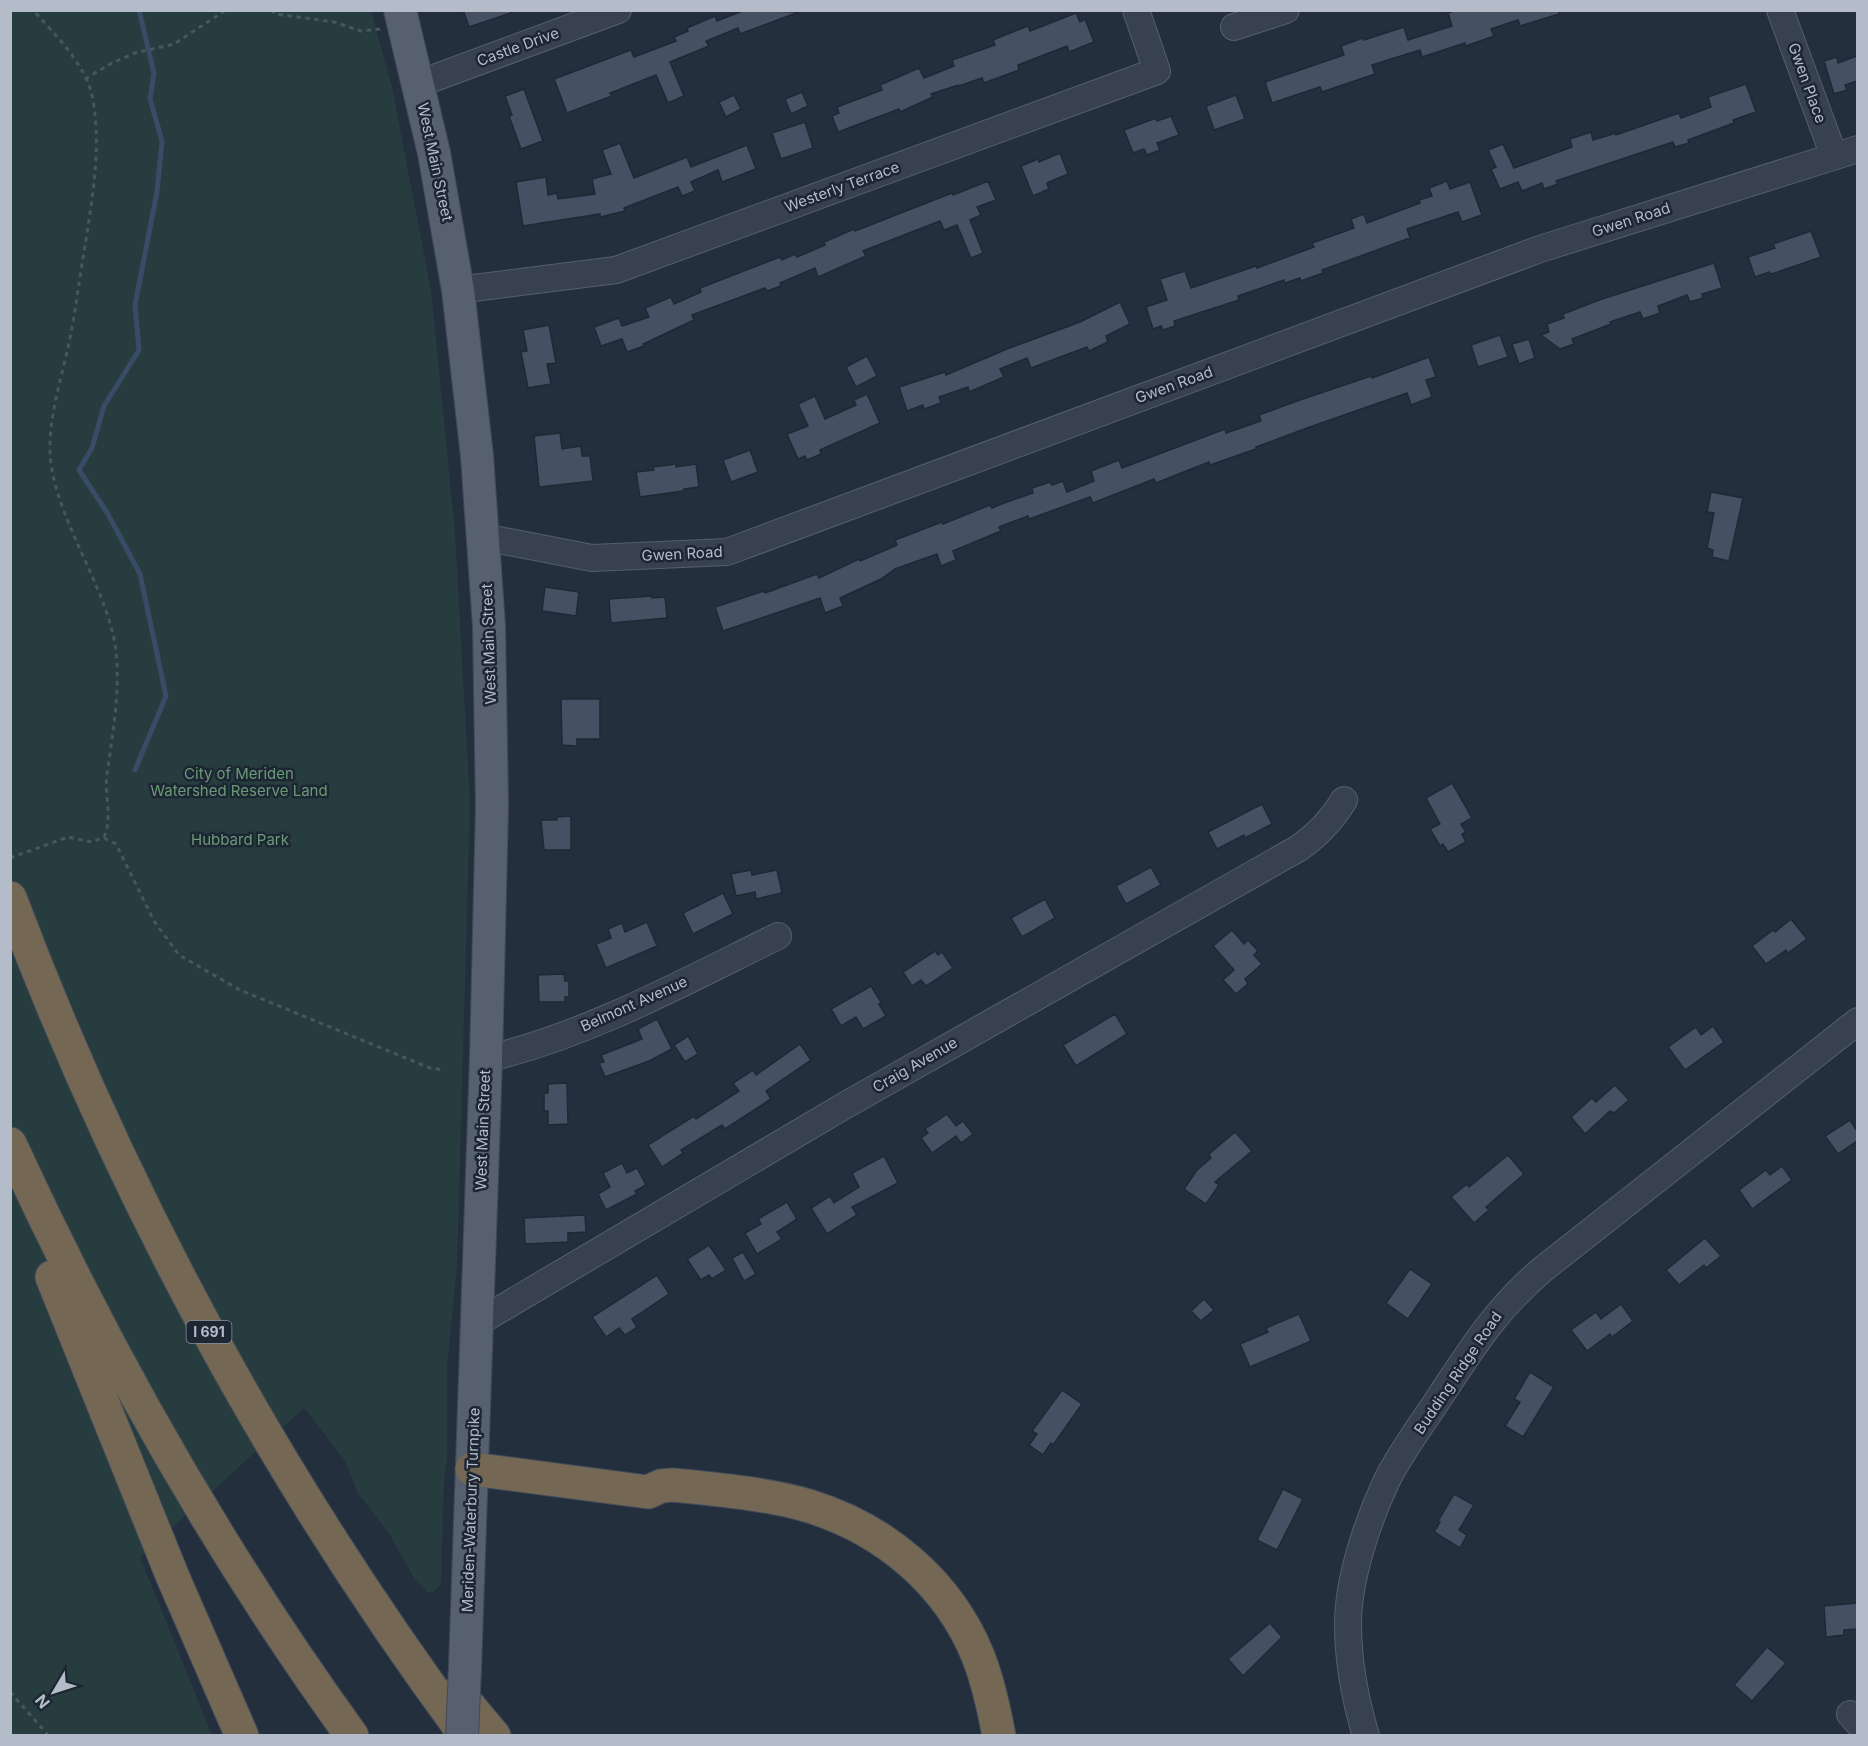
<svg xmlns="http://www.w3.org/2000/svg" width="1868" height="1746" font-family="Inter,sans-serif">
  <rect width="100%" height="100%" fill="#242f3e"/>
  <path fill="#263c3f" d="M11 11H371L392 87 431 290 455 533 470 803 457 1268 447 1367V1462L444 1480 441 1582 438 1588 433 1592H427L414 1578 390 1535 357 1492 346 1462 304 1408 140 1557 212 1735 11 1736Z"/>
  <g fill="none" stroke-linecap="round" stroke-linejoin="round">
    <path stroke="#394c67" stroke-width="5" d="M135 770 166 696 140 574 108 514 79 470 92 448 104 406 139 350 135 305 157 192 162 141 150 99 154 73 139 10"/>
  </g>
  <g fill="#455162" stroke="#1f2835" stroke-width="1.5">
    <path d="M463 10H510L511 13 469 27Z"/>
    <path d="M745 10 799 12 740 34 738 28 706 41 709 46 670 62 684 96 668 103 656 75 610 93 612 96 567 113 554 79 631 50 634 57 676 41 674 37 688 31 687 28 715 16 717 21Z"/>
    <path d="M1456 10H1559V14L1520 26 1518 20 1491 29 1494 36 1466 46 1465 43 1422 57 1420 50 1372 65 1375 74 1322 92 1320 87 1272 103 1265 82 1344 55 1341 46 1363 38 1364 40 1404 27 1408 40 1452 26 1448 13Z"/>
    <path d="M1076 13 1080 22 1085 19 1094 42 1069 52 1067 46 1018 65 1019 70 984 83 982 78 959 86 958 85 931 94 933 97 900 112 899 109 838 132 832 116 839 113 837 107 882 90 880 85 919 68 924 78 954 66 952 60 995 45 993 40 1010 33 1028 26 1030 31Z"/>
    <path d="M1857 56V81L1845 85 1847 90 1834 94 1824 61 1837 57 1838 63Z"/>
    <path d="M1746 84 1756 112 1733 120 1734 123 1688 140 1689 143 1675 147 1673 142 1556 181 1558 184 1544 189 1542 183 1522 191 1518 182 1500 189 1491 169 1496 167 1488 150 1503 144 1514 168 1572 147 1570 139 1591 132 1593 140 1616 133V135L1679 113 1681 118 1711 107 1708 97Z"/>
    <path d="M524 89 543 141 521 149 509 116 512 115 505 96Z"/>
    <path d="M802 92 808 106 791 114 785 99Z"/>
    <path d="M734 95 741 109 726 117 719 102Z"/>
    <path d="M1236 95 1245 119 1214 130 1206 106Z"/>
    <path d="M1171 116 1179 135 1157 143 1160 150 1147 155 1144 149 1133 153 1124 130 1156 118 1157 121Z"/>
    <path d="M805 122 813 148 781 159 772 133Z"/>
    <path d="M620 143 634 178 687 157 691 167 747 145 756 169 722 182 718 170 691 182 695 191 682 196 678 187 624 208 625 211 600 217V214L523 226 516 182 546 177 548 195 557 193 558 199 595 194 592 179 611 174 602 150Z"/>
    <path d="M1060 153 1068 174 1047 183 1049 189 1033 196 1021 166 1038 159 1039 162Z"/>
    <path d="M988 181 996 200 977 207 981 215 970 220 983 253 971 258 957 225 944 230 940 221 863 251 866 256 818 277 815 268 780 283 781 286 767 291 765 288 692 315 694 320 643 344 644 346 627 352 622 339 601 346 594 327 619 318 622 326 649 317 645 308 671 297 674 304 701 292 700 288 780 257 782 260 795 254 797 257 825 245 824 242 854 229 855 231 952 193 953 195Z"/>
    <path d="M1447 181 1450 189 1470 182 1482 215 1462 222 1458 212 1407 229 1410 238 1322 270 1323 273 1301 281 1300 278 1285 283 1284 280 1238 296 1239 300 1174 321 1175 326 1163 330 1161 326 1153 329 1146 307 1167 300 1160 279 1185 271 1191 288 1256 266 1257 268 1314 247 1312 243 1354 228 1351 219 1364 214 1367 223 1420 203 1419 200 1432 196 1429 188Z"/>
    <path d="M1811 231 1821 257 1772 274 1769 272 1755 277 1748 257 1775 248 1773 244Z"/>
    <path d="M1714 263 1722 288 1702 294 1703 298 1690 302 1687 295 1658 306 1660 313 1643 319 1640 312 1610 322 1611 324 1572 339 1574 344 1560 349 1541 335 1549 332 1547 324 1564 318 1563 314 1602 299Z"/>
    <path d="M1120 302 1130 324 1106 336 1108 342 1089 351 1087 347 1031 368 1027 358 1000 369 1004 377 969 392 968 387 939 397 941 403 924 409 923 405 907 411 899 387 945 372 946 375 1007 349 1080 322Z"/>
    <path d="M549 325 556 363 547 364 551 384 528 388 521 352 527 351 523 330Z"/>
    <path d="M1500 335 1508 357 1478 367 1471 345Z"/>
    <path d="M1529 339 1535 358 1519 364 1512 344Z"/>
    <path d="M867 356 877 376 856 387 846 367Z"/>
    <path d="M1429 357 1436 377 1426 380 1432 397 1411 405 1407 393 1307 428 1256 447V449L1210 465 1209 462 1156 483 1154 479 1093 503 1090 497 1029 519 1028 516 999 527 1001 531 953 551 956 560 941 566 937 554 895 569 881 579 840 598 843 606 825 613 820 598 723 631 715 607 764 591 765 593 817 574 819 578 859 559 860 561 897 545 895 540 942 522 943 524 990 505 992 508 1004 503 1033 493 1032 488 1050 482 1052 485 1063 481 1067 492 1094 481 1091 471 1119 460 1122 468 1225 429 1226 433 1261 421 1259 415 1297 401 1371 376 1372 378Z"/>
    <path d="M867 394 880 423 820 450 821 454 807 460 805 456 798 459 787 434 808 426 798 404 815 396 825 419 856 405 854 400Z"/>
    <path d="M560 433 562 449 581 446 582 456H590L593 481 539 487 534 436Z"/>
    <path d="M750 450 758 472 731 482 723 460Z"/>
    <path d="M676 464V467L696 464 699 487 684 489 683 491 640 497 636 472 654 470 653 467Z"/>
    <path d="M1711 492 1743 498 1729 561 1712 557 1713 550 1707 548 1714 513 1707 512Z"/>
    <path d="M545 587 579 592 576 616 542 611Z"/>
    <path d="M652 596V598L665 597 667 618 611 623 609 599Z"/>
    <path d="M561 699H600V739H577V746L562 745Z"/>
    <path d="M1452 783 1472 818 1461 824 1466 832 1462 834 1466 842 1448 852 1443 844 1440 846 1430 829 1440 824 1426 798Z"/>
    <path d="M1262 804 1272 824 1245 838 1244 835 1217 849 1208 832Z"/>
    <path d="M571 816V850H544L541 820H557V817Z"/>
    <path d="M1151 867 1161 885 1126 904 1116 886Z"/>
    <path d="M751 870 752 875 777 870 782 893 756 899 755 892 736 896 731 874Z"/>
    <path d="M723 893 733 914 693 934 683 913Z"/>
    <path d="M1045 899 1055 918 1022 937 1011 918Z"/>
    <path d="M1791 919 1807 939 1788 953 1786 950 1766 964 1752 946 1773 930 1775 932Z"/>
    <path d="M647 922 657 946 606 968 596 944 611 938 608 929 622 923 625 932Z"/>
    <path d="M1232 930 1244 944 1248 940 1258 951 1254 955 1262 964 1245 979 1248 984 1236 994 1223 980 1234 970 1213 946Z"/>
    <path d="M935 951 938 955 942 952 953 968 926 986 921 980 912 986 903 972Z"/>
    <path d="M564 974 565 981H569V997H565V1002H539L538 975Z"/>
    <path d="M871 986 881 1002 879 1004 886 1016 863 1029 856 1017 841 1026 831 1009Z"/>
    <path d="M1115 1014 1127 1034 1076 1066 1063 1045Z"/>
    <path d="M657 1019 672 1049 649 1061 605 1077 599 1063 604 1062 601 1055 642 1039 638 1029Z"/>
    <path d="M1713 1026 1724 1042 1685 1070 1668 1047 1696 1027 1701 1035Z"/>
    <path d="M688 1036 698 1054 685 1062 674 1045Z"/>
    <path d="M800 1044 811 1060 766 1091 771 1099 725 1129 722 1125 681 1150 683 1153 662 1167 648 1145 694 1116 696 1119 739 1091 733 1083 753 1070 756 1075Z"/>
    <path d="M567 1083 568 1124 548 1125V1111H544V1093H548V1084Z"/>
    <path d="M1615 1085 1629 1100 1614 1113 1610 1111 1585 1134 1571 1117 1592 1098 1596 1102Z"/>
    <path d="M947 1114 956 1126 963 1121 973 1134 961 1143 956 1136 932 1153 921 1138 928 1133 925 1129Z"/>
    <path d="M1850 1120 1857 1131V1141L1838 1154 1825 1136Z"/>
    <path d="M1235 1132 1252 1151 1215 1182 1219 1185 1206 1204 1184 1189 1197 1170 1211 1158 1209 1154Z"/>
    <path d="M1508 1155 1524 1174 1486 1207 1489 1210 1474 1223 1451 1197 1467 1184 1469 1187Z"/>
    <path d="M884 1156 898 1183 852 1207 857 1215 827 1234 811 1208 830 1196 834 1203 859 1187 852 1173Z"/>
    <path d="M622 1163 627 1173 637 1168 646 1185 635 1191 637 1194 606 1210 598 1194 610 1187 603 1173Z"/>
    <path d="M1782 1166 1792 1180 1752 1209 1739 1190 1766 1170 1770 1175Z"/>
    <path d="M787 1202 797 1219 777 1232 782 1239 757 1254 745 1233 761 1224 758 1219Z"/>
    <path d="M585 1215 586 1232 568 1233V1242L525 1244 524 1218Z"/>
    <path d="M1705 1238 1721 1256 1706 1268 1704 1265 1679 1285 1666 1270Z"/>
    <path d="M709 1245 726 1270 712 1279 709 1275 701 1280 687 1259Z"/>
    <path d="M743 1252 756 1274 744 1281 732 1258Z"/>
    <path d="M1410 1269 1432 1284 1408 1319 1386 1303Z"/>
    <path d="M657 1275 669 1294 632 1319 637 1327 625 1335 619 1328 606 1337 592 1317Z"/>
    <path d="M1204 1299 1214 1310 1201 1321 1191 1311Z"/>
    <path d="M1621 1304 1633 1321 1612 1337 1610 1334 1587 1351 1571 1330 1596 1312 1601 1319Z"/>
    <path d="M1299 1314 1311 1341 1250 1367 1240 1344 1268 1332 1266 1328Z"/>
    <path d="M1530 1372 1554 1387 1523 1437 1505 1426 1520 1402 1514 1399Z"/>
    <path d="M1062 1390 1082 1404 1053 1445 1051 1443 1043 1455 1029 1445 1037 1434 1032 1431Z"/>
    <path d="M1283 1489 1303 1499 1277 1550 1257 1540Z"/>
    <path d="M1454 1494 1474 1505 1459 1530 1467 1535 1460 1548 1434 1532 1440 1522 1438 1521Z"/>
    <path d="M1857 1603V1629L1844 1630V1635L1826 1637 1824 1606Z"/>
    <path d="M1270 1623 1282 1637 1243 1676 1228 1659Z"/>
    <path d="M1767 1647 1786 1663 1752 1701 1734 1685Z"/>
  </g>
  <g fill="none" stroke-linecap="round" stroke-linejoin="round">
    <defs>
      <g id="minor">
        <path d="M1780 10 1834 156"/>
        <path d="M1234 27 1286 10"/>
        <path d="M418 84 618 10"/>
        <path d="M458 290 616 270 1157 71 1136 10"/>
        <path d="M483 537 592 558 727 552 1540 249 1858 149"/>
        <path d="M486 1059C588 1035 684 982 778 936"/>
        <path d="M477 1323 844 1106 1299 848C1319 834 1332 820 1344 800"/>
        <path d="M1850 1714 1858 1723"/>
        <path d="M1366 1736C1355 1699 1348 1662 1348 1624 1348 1579 1368 1520 1387 1480 1402 1450 1423 1423 1441 1395 1474 1345 1497 1308 1543 1269L1858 1021"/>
      </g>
      <path id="major" d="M400 10 434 153 458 290 477 456 489 626 492 806 486 1059 465 1668"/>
      <g id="highway">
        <path d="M10 898C122 1196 276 1479 466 1736"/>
        <path d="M10 1144C105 1351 218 1551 352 1736"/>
        <path d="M52 1277 172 1575 242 1736"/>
        <path d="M472 1469 648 1492 661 1486 673 1485C714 1489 769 1494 809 1506 884 1529 948 1582 978 1656 988 1681 994 1709 999 1736"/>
        <path d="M458 1693 494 1736"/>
      </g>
    </defs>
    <use href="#minor" stroke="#565f6c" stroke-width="28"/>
    <use href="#major" stroke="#414a57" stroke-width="34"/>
    <use href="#highway" stroke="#434c59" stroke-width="35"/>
    <g stroke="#44595c" stroke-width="3" stroke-dasharray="4.5 4.5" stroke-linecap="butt">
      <path d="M271 10 276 14 334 22 361 31 380 29"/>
      <path d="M85 79 112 63 135 53 174 44 226 10"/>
      <path d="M104 838 116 844 154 921 179 955 240 990 430 1068 444 1070"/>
      <path d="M10 858 68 837 92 842 104 837C113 817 104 794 107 774 113 731 123 677 113 634 99 577 59 520 51 464 46 424 61 381 69 343 76 309 80 274 86 240 93 193 101 148 93 100 87 65 56 36 33 10"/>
      <path d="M10 1692 49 1736"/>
    </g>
    <use href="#minor" stroke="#38414e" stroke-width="26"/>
    <use href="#major" stroke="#56606e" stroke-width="32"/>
    <use href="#highway" stroke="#746855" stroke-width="33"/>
    <defs>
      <path id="major-bridge" d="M462 1736 465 1668"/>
    </defs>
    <use href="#major-bridge" stroke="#414a57" stroke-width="34" stroke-linecap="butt"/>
    <use href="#major-bridge" stroke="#56606e" stroke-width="32"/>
  </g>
  <g text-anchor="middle" stroke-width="5" stroke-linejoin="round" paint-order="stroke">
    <rect fill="#1d2633" stroke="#878f9c" stroke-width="1.5" x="186.5" y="1321" width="45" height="22" rx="4.5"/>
    <g font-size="14" font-weight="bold" fill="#b4bcc9">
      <text x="209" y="1337">I 691</text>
    </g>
    <g font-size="15" fill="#b4bcc9" stroke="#1d2633">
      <text transform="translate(518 47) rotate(-20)" y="5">Castle Drive</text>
      <text transform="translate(1807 83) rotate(70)" y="5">Gwen Place</text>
      <text transform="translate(435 162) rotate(78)" y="5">West Main Street</text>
      <text transform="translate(842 187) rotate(-20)" y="5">Westerly Terrace</text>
      <text transform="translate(1631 220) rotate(-18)" y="5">Gwen Road</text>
      <text transform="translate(1174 385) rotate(-20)" y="5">Gwen Road</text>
      <text transform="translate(682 554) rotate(-3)" y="5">Gwen Road</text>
      <text transform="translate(489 644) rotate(-92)" y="5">West Main Street</text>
      <text transform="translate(634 1004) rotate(-24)" y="5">Belmont Avenue</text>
      <text transform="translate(915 1065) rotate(-30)" y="5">Craig Avenue</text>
      <text transform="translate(483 1130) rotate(-88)" y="5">West Main Street</text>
      <text transform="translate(1458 1373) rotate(-56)" y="5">Budding Ridge Road</text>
      <text transform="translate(471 1510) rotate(-88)" y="5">Meriden-Waterbury Turnpike</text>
    </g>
    <g font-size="15" fill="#6b9a76" stroke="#1d2633">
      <text x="239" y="779">City of Meriden<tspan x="239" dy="17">Watershed Reserve Land</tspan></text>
      <text x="240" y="845">Hubbard Park</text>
    </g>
  </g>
  <rect width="1868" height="1746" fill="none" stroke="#b4bcc9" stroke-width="24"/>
  <g transform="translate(54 1692) rotate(231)" stroke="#1d2633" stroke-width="4.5" paint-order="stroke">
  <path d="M0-4.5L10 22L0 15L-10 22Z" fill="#b4bcc9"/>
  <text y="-9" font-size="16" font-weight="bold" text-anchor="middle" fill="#b4bcc9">N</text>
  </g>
</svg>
